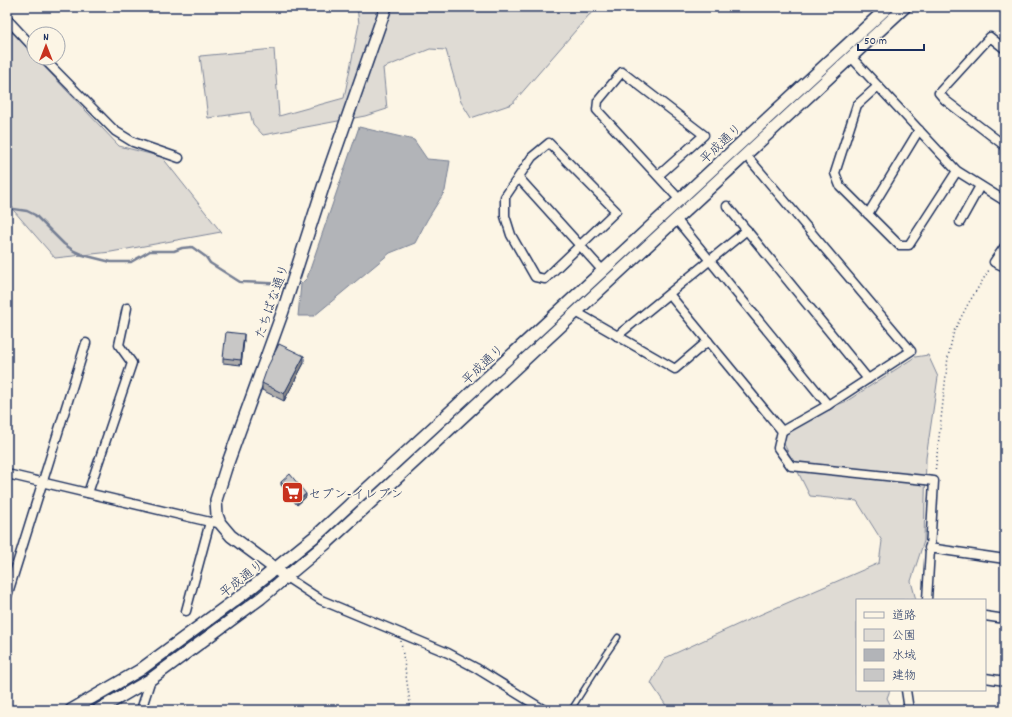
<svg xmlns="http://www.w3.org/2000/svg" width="1012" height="717" font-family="Dekko,'Klee One',sans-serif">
  <rect width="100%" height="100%" fill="#fcf5e5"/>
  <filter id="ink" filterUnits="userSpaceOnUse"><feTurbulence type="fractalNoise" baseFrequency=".025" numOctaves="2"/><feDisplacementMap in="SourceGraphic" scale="8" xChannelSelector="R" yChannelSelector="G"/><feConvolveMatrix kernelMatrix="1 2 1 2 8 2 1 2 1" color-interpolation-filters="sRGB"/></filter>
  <g filter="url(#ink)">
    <g fill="#dfdbd4" stroke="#7d8599">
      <path d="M357 7H601L589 15 512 104 471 118 461 102 446 50 430 49 383 68 387 109 365 116 263 135 253 124 250 112 208 118 200 56 274 49 279 116 344 98 359 24Z"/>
      <path d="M7 29 15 35 34 55V58H36L119 146 162 157 221 232 111 252 55 258 7 203Z"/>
      <path d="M928 355 938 377 926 458 924 541 911 581 916 600H857V690H890L887 698 893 710H669L651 683 665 658 741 623 879 563 882 541 857 501 810 496 781 438 811 415 847 401 915 357Z"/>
    </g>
    <path fill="#b2b4b8" stroke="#767f94" d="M359 127 414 140 427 159 450 161 445 191 427 220 415 243 390 253 314 316H298L301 284 307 278Z"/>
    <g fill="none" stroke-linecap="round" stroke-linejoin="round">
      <path stroke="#767f94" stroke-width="2.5" d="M7 208 27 211 35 215 64 244 74 251 83 255 111 262H131L150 251H174L182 248 192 247 206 257 210 263 240 282 289 284"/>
      <defs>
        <path id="lane" d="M571 710 605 656 618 637"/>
        <g id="street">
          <path d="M7 19 34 48"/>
          <path d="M1005 49 990 37 939 93 945 100 1005 146"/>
          <path d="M851 57 957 171 1005 201"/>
          <path d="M43 58 115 131 133 142 179 158"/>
          <path d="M878 86 857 105 835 173 840 186 899 245H909L957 171"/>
          <path d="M549 143 616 211 545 279 535 277 511 235 505 216V197L532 157Z"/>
          <path d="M658 176 704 135 622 72 598 101 597 110 680 200"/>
          <path d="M519 178 603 271"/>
          <path d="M727 206 868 379"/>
          <path d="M868 214 919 130"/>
          <path d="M676 219 828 405"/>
          <path d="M960 222 980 186"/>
          <path d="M1005 246 994 262 1005 267"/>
          <path d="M669 294 782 431 828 405 911 351 746 155"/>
          <path d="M576 312 675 369 708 341"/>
          <path d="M617 336 747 230"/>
          <path d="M782 431 778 448 791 466 934 481 927 600"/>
          <path d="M7 474 210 522 220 523"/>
          <path d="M88 493 132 363 119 345 127 308"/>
          <path d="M929 548 1005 559"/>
          <path d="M286 577 321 600 448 653 476 668 544 710"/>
          <path d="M7 596 86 343"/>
          <path d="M186 611 210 522"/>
          <path d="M985 616 1005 619"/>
          <path d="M985 678 1005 681"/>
          <path d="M906 690 909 710"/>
          <path d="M141 710 151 679"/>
        </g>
        <g id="secondary">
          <path d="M281 573 231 536 220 523 217 515 216 500 226 468 283 311 325 181 386 7"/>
          <path d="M71 710 140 670 250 589 319 533 888 7"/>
          <path d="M98 710 151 679 261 598 328 542 905 7"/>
        </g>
      </defs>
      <use href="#lane" stroke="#1b2f5e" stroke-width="7"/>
      <use href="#street" stroke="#1b2f5e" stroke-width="11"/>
      <use href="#secondary" stroke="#1b2f5e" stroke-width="14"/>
      <g stroke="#1b2f5e" stroke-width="1.5" stroke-dasharray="1 3" stroke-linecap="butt">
        <path d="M935 473 948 357 954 331 968 304 989 270"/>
        <path d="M401 641 411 710"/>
      </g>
      <use href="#lane" stroke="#fcf5e5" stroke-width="4"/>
      <use href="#street" stroke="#fcf5e5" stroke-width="8"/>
      <use href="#secondary" stroke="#fcf5e5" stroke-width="11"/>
    </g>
    <g fill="#acabaa" stroke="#1b2f5e">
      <path d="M244 340 241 365 223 363V358Z"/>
      <path d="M304 363 284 401 262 390V383Z"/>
      <path d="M281 482 306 497 297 505 281 485Z"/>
    </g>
    <g fill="#8c8b8b" stroke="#1b2f5e">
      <path d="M244 334V340L241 365V360Z"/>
      <path d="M304 356V363L284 401V394Z"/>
      <path d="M306 494V497L297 505V501Z"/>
    </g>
    <g fill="#c8c7c6" stroke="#1b2f5e">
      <path d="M226 332 244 334 241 360 223 358Z"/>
      <path d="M279 344 304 356 284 394 262 383 268 366Z"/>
      <path d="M290 474 306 494 297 501 281 482Z"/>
    </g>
  </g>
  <defs>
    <symbol id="supermarket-square" viewBox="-11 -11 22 22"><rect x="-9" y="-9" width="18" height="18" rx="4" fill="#c8321e" stroke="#fcf5e5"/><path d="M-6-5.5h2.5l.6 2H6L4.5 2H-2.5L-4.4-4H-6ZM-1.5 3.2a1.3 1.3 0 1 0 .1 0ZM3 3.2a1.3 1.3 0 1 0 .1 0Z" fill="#fff"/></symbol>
  </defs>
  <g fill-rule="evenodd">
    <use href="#supermarket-square" x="280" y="480" width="25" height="25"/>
  </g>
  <g text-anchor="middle" stroke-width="3.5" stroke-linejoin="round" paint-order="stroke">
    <g font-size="13" fill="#1b2f5e" stroke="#fcf5e5">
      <text transform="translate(720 143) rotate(-43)" y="5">平成通り</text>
      <text transform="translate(271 301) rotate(-71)" y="5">たちばな通り</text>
      <text transform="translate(482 364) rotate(-43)" y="5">平成通り</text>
      <text transform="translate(241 578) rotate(-38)" y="5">平成通り</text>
    </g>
    <g font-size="13" fill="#1b2f5e" stroke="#fcf5e5" text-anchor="start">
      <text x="308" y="498">セブン-イレブン</text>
    </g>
  </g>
  <rect width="1012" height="717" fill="none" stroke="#fcf5e5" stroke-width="24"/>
  <rect x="12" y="12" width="988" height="693" fill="none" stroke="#1b2f5e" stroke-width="1.5" filter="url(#ink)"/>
  <rect x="856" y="599" width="130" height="92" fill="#fcf5e5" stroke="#a2a6af"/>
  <rect x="864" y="612" width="20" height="6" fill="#fcf5e5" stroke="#a2a6af"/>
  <text x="892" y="619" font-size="12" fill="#1b2f5e">道路</text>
  <rect x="864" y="629" width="20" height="12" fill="#dfdbd4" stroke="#a2a6af"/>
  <text x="892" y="639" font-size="12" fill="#1b2f5e">公園</text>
  <rect x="864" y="649" width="20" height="12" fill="#b2b4b8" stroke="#a2a6af"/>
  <text x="892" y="659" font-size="12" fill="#1b2f5e">水域</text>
  <rect x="864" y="669" width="20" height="12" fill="#c8c7c6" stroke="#a2a6af"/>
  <text x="892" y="679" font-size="12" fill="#1b2f5e">建物</text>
  <g transform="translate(46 46)"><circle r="19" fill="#fcf5e5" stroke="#a2a6af"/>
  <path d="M0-3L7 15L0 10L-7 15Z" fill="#c8321e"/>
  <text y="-6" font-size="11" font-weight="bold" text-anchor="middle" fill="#1b2f5e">N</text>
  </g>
  <path d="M858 44v6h66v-6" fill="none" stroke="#1b2f5e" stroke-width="2"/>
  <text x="864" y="44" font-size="12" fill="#1b2f5e" stroke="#fcf5e5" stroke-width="3" paint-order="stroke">50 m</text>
</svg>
